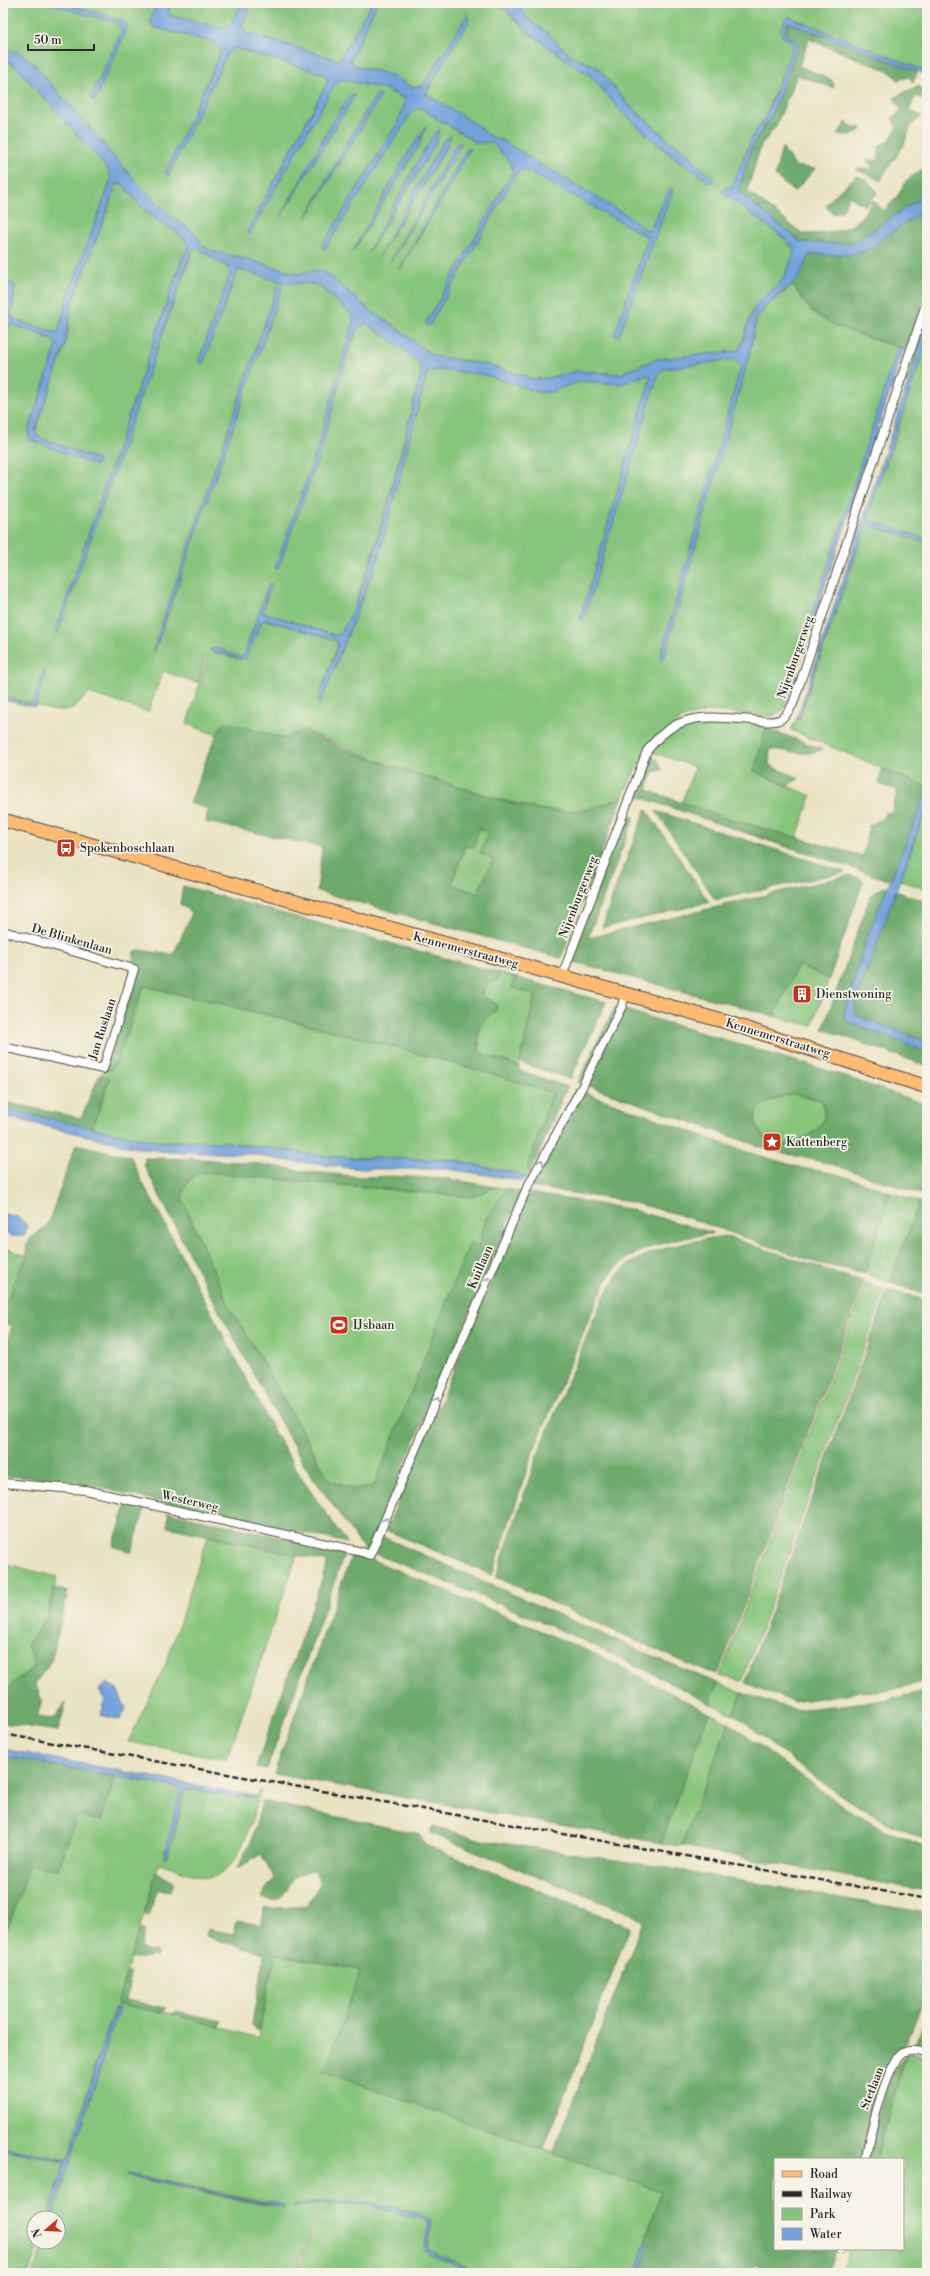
<svg xmlns="http://www.w3.org/2000/svg" width="930" height="2276" font-family="'Libre Bodoni',serif">
  <rect width="100%" height="100%" fill="#f7f3e8"/>
  <filter id="ink" filterUnits="userSpaceOnUse"><feTurbulence type="fractalNoise" baseFrequency=".025" numOctaves="2"/><feDisplacementMap in="SourceGraphic" scale="8" xChannelSelector="R" yChannelSelector="G"/><feConvolveMatrix kernelMatrix="1 2 1 2 8 2 1 2 1" color-interpolation-filters="sRGB"/></filter>
  <filter id="wash" filterUnits="userSpaceOnUse"><feTurbulence type="fractalNoise" baseFrequency=".012" numOctaves="4" result="noise"/><feDisplacementMap in="SourceGraphic" scale="16" xChannelSelector="R" yChannelSelector="G"/><feGaussianBlur stdDeviation="0.9" result="paint"/><feColorMatrix in="noise" values="0 0 0 0 0 0 0 0 0 0 0 0 0 0 0 0 0 1.4 0 .05"/><feComposite in="paint" operator="in"/></filter>
  <g filter="url(#wash)">
    <rect width="100%" height="100%" fill="#eae3c2"/>
    <g fill="#87c57c" stroke="#597854" fill-rule="evenodd">
      <path d="M3 3H156L155 12 151 16 230 46 341 79 385 89 414 104 477 143 501 140 489 136 479 127 426 94 468 14 423 86 412 87 380 72 356 66 350 61 377 3H498L527 31 576 67 589 74 631 120 671 155 714 179 695 162 690 154 671 142 628 104 596 66 571 56 546 31 534 24 515 3H790L789 6 795 7 796 3H927V72L787 16 793 47 764 120 753 135 731 189 794 249C791 262 787 276 777 286 770 293 760 299 755 308 746 321 747 337 738 351L656 359 620 374 577 371 548 378 535 379 484 364 433 356 389 322 369 310 330 276 320 270 297 274 247 259 211 251 203 246 194 232 171 216 131 176 32 62 8 49H3Z"/>
      <path d="M169 3H241L231 24 222 28 169 15Z"/>
      <path d="M252 3H372L339 60 246 33 242 25Z"/>
      <path d="M3 62H10L16 67 108 169 111 180 68 296 58 333 11 318 15 286 3 280Z"/>
      <path d="M122 183C129 191 135 200 142 208 154 221 184 232 189 247L181 261 56 630 193 249 198 248 229 268 248 271 285 283H308L319 286 330 297 406 351 420 365 421 373C402 445 386 518 361 588 356 603 350 625 338 636L262 612 271 585 269 584 244 656 240 657 215 648 211 651 239 659 245 658 262 621 266 620 336 640 338 645 317 702 320 704 378 559 427 373 437 370 482 374 538 392H549L582 381 621 384 645 375H658L663 369 736 359 748 360 756 320 765 307 793 285C799 294 805 305 813 312 838 332 874 339 904 349L784 709 772 716 709 711 683 718 639 763 623 796 611 802 587 809 567 812 538 809 502 800 392 766 303 730 285 739 222 725 217 735 187 724 207 659 205 657 198 683 163 671 148 712 89 693 73 709 54 711 36 705 46 672 44 671 32 704 3 697V337L8 325 12 324 52 339 57 345 29 430V439L97 460 38 437 35 431 65 345 72 303 117 184Z"/>
      <path d="M927 302V325L907 383 901 381Z"/>
      <path d="M927 340V539L867 520Z"/>
      <path d="M866 523 927 543V787L791 730 797 718 799 719Z"/>
      <path d="M703 720 767 724 754 771 811 796 793 849 679 810 695 767 652 752C663 732 682 723 703 720Z"/>
      <path d="M927 807V890L900 880Z"/>
      <path d="M479 828 490 833 493 859 478 894 452 884 465 846Z"/>
      <path d="M798 965 829 979 812 1026 774 1016Z"/>
      <path d="M499 973 514 977 512 988 535 995 519 1066 480 1053C478 1037 476 1023 492 1014L495 1003 483 997V987L497 980Z"/>
      <path d="M144 986C281 1017 418 1051 552 1092L528 1168 530 1173 526 1178 520 1174 451 1160 328 1157 228 1142 189 1141 158 1142 92 1129 110 1079 99 1076 106 1070Z"/>
      <path d="M792 1094 821 1100C823 1106 825 1112 824 1118 820 1134 788 1150 773 1144 767 1141 760 1133 758 1128 746 1105 776 1098 792 1094Z"/>
      <path d="M203 1172 472 1197 495 1187 508 1189 487 1216 477 1247 473 1246 376 1481 372 1487 355 1489 330 1481 250 1340 231 1310 182 1199C184 1187 190 1174 203 1172Z"/>
      <path d="M890 1192 919 1202 890 1283 865 1273Z"/>
      <path d="M3 1247 27 1256C22 1265 7 1302 3 1305Z"/>
      <path d="M866 1283 885 1290 742 1681 720 1676Z"/>
      <path d="M208 1536 297 1555 227 1759 128 1742 166 1664Z"/>
      <path d="M3 1563 57 1577 47 1617 28 1645 35 1666 12 1684 3 1701Z"/>
      <path d="M717 1683 742 1693 733 1714 710 1704Z"/>
      <path d="M709 1713 729 1723 681 1846 661 1843Z"/>
      <path d="M116 1775 182 1788 164 1857 166 1858C176 1837 179 1812 185 1789L254 1798 261 1790C253 1813 239 1881 206 1877 190 1876 174 1867 159 1863L117 2004 172 2014 258 2038 275 1954 361 1970 325 2071 660 2191 636 2273H298L316 2220 314 2219 296 2273H33L44 2242H58V2218H52L119 2008 115 2007 94 2070 69 2158 66 2160 3 2147V1941L30 1864 58 1870 77 1816 101 1820ZM127 2174 284 2205 259 2204 127 2176ZM319 2202C350 2202 405 2202 431 2220L427 2245 429 2250 470 2270 428 2254 424 2250 429 2222 423 2219 365 2205 333 2203 294 2207 295 2206Z"/>
      <path d="M912 2053 927 2059V2273H842L849 2249H903V2159H876L906 2054Z"/>
      <path d="M3 2149 65 2162 48 2218H34V2242H39L29 2273H3Z"/>
    </g>
    <g fill="#6daa6c" stroke="#4c6a4c" fill-rule="evenodd">
      <path d="M788 22 918 71 913 83 909 77 898 80 890 72 809 39 799 66 832 80 834 88 797 75 776 126 761 145 747 191 803 234C839 232 854 233 873 200L884 211 897 197 906 181 922 169 927 162V194L853 243 838 244 801 242 738 192 753 144 771 117 796 40 785 33Z"/>
      <path d="M919 86 927 99 915 97 909 111 922 116 911 125 904 145 883 175 881 181 856 169H874L866 159 878 161 880 146 889 141 897 128 892 118 902 110 894 98 902 93Z"/>
      <path d="M846 122 856 129 860 127 862 129 853 135H837Z"/>
      <path d="M782 147 795 166 815 169 794 192 775 176Z"/>
      <path d="M856 176C863 176 875 187 877 193L865 206 849 196 842 211 834 214 828 209 826 205C835 193 846 186 856 176Z"/>
      <path d="M927 208V291L907 350 837 327 823 319 812 311 793 285 810 254 848 255 863 252Z"/>
      <path d="M227 722 285 739 303 730C354 756 411 772 465 789 498 799 534 813 568 811 588 810 606 805 623 796L561 958 317 891 322 847 206 822 208 809 190 803C197 787 214 729 227 722ZM479 828 489 833 480 853 493 859 477 894 452 884 465 846 474 847Z"/>
      <path d="M766 728 822 749C807 758 787 750 770 749L769 765 799 778 787 786 754 771Z"/>
      <path d="M650 757 658 760 662 770 653 772 647 790 719 816 863 856 869 826 883 818 886 812 891 813 898 790 879 784 882 769 927 787V797L925 796 893 877 888 880 634 795Z"/>
      <path d="M646 809 709 902 602 928 614 892Z"/>
      <path d="M656 811 845 872 715 900Z"/>
      <path d="M634 817 588 938 850 875 863 880 862 885 829 979 798 965 774 1016 571 961 624 818Z"/>
      <path d="M183 886 499 973 497 980 483 987V997L495 1003 497 1008C495 1013 492 1013 488 1017 475 1026 478 1040 480 1053L519 1066 518 1070 567 1087 530 1173 528 1168 552 1092C418 1051 281 1017 144 986L116 1065 111 1070H106L137 967 133 959 134 952 139 950 173 955 192 913 180 904Z"/>
      <path d="M885 887 888 889 866 940 844 1014 846 1021 927 1052V1066L823 1029 870 897 875 891Z"/>
      <path d="M895 891 927 902V1042L855 1015V1002Z"/>
      <path d="M514 977 606 1002 570 1079 520 1062 535 995 512 988Z"/>
      <path d="M615 1007 835 1073 927 1105V1196L831 1164 767 1149 578 1082ZM792 1094 821 1100C823 1106 825 1112 824 1118 820 1134 788 1150 773 1144 767 1141 760 1133 758 1128 746 1105 776 1098 792 1094Z"/>
      <path d="M99 1076 110 1078 92 1129 3 1109V1102L81 1118Z"/>
      <path d="M575 1089 744 1151 802 1168 837 1174 890 1192 865 1273 818 1263 677 1214 631 1202 532 1187Z"/>
      <path d="M76 1144 131 1157C140 1182 155 1203 166 1227L277 1437 304 1482 347 1543 243 1518 214 1514 62 1479 3 1476V1352L12 1326 3 1323V1305L9 1297 18 1272 27 1256 26 1247 30 1239 48 1224Z"/>
      <path d="M145 1158 198 1159 252 1163 310 1172 362 1177 392 1176 449 1179 495 1187 472 1197 203 1172C190 1174 184 1187 182 1199L231 1310 250 1340 330 1481 355 1489 372 1487 376 1481 470 1242H475L473 1246 477 1247 487 1216 508 1189 521 1192 368 1550 364 1549 305 1466 282 1425 212 1298 144 1165Z"/>
      <path d="M529 1193 629 1209 714 1233C684 1238 637 1245 616 1268 608 1277 602 1289 597 1300L532 1454 492 1575 386 1530Z"/>
      <path d="M919 1202 927 1204V1295L890 1283Z"/>
      <path d="M725 1236 864 1282 718 1674 697 1668 496 1577 537 1456 601 1302C607 1292 612 1279 621 1271 644 1249 694 1241 725 1236Z"/>
      <path d="M888 1290 927 1300V1681L889 1690 857 1692 794 1702 745 1683Z"/>
      <path d="M127 1503 145 1507 132 1552 113 1546Z"/>
      <path d="M168 1512 345 1552 267 1769 256 1767 328 1562 168 1527Z"/>
      <path d="M383 1537 659 1659 717 1683 710 1704C604 1645 488 1598 375 1554Z"/>
      <path d="M352 1554 361 1555 598 1655 709 1713 661 1843 274 1774Z"/>
      <path d="M54 1588 68 1592 51 1662 35 1683 42 1701 37 1717 53 1719 66 1703 58 1731 3 1723C3 1688 9 1687 35 1666L27 1645 47 1617Z"/>
      <path d="M927 1691V1840C851 1811 796 1763 733 1713L742 1693 795 1710 878 1701Z"/>
      <path d="M729 1723 854 1814 900 1837 927 1847V1891L681 1846Z"/>
      <path d="M3 1756 116 1775 101 1821 77 1816 58 1870 30 1865 3 1941Z"/>
      <path d="M262 1801 420 1834 425 1845 630 1927 543 2150 324 2071 361 1970 275 1954 259 2031 252 2025 264 1954 205 1936 207 1929 233 1934 237 1921 260 1925 264 1909 307 1906 320 1884 315 1871C285 1871 291 1897 274 1900 271 1901 265 1899 262 1898L266 1889 275 1878 261 1854 237 1869 253 1837Z"/>
      <path d="M433 1826 482 1840 662 1867 927 1913V1990L907 2042 891 2059 870 2118 861 2159H775V2249H836L827 2273H781L756 2265 750 2268 749 2273H639L645 2244 660 2191 553 2154 643 1921 634 1915 430 1833Z"/>
      <path d="M156 1872 174 1882 171 1891 158 1889 148 1916 144 1914Z"/>
      <path d="M139 1929 145 1930 140 1947 146 1952 156 1951 157 1956 130 1959Z"/>
      <path d="M126 1973H131L126 2000 166 2008 163 2013 117 2004Z"/>
      <path d="M177 2011 222 2021 220 2027 172 2014Z"/>
      <path d="M927 2013V2052L914 2046Z"/>
      <path d="M906 2054 876 2159H867C874 2124 883 2082 906 2054Z"/>
    </g>
    <g fill="#73a2dc" stroke="#4f6684">
      <path d="M45 3H63L121 20 127 24 126 32 94 102 91 97 122 30 117 23Z"/>
      <path d="M156 3H169V15L222 28 231 24 241 3H252L242 25 246 33 339 60 372 3H377L350 61 356 66 390 75 412 87 423 86 468 13 469 21 430 84 426 94 480 127 489 136 501 140 634 220 649 232 670 188 673 190 619 336 614 335 648 237 524 169 517 173 429 326 425 324 513 171C509 157 500 154 492 142L477 143 419 107 412 112 325 249 322 246 398 122 406 99 385 89 341 79 335 84 249 235 247 232 328 81 324 74 234 48 227 54 168 176 165 173 221 52 215 43 157 28 150 24Z"/>
      <path d="M498 3H515L534 24 546 31 571 56 597 67 628 104 671 142 690 154 695 162 714 179 711 183 663 149 620 110 589 74 576 67 527 31Z"/>
      <path d="M787 16 918 68 927 72V75L788 22 785 33 796 40 798 46 771 117 753 144 738 192 801 242 838 244 853 243 927 194V208L863 252 848 255 810 254 798 279 765 307 756 320 748 360 664 659 660 658 741 366 736 359 663 369 658 375 584 619H580L651 376 645 375 621 384 582 381 549 392H538L482 374 437 370 427 373 378 559 320 704 317 702 338 645 336 640 266 620 262 621 246 658 239 659 209 650 215 648 240 657 244 655 269 584H272L262 612 337 636C365 615 410 418 421 373L420 365C404 349 386 336 366 323L358 328 348 352 320 453 278 569 275 568 316 452 353 322 352 315 319 286 308 283H285L238 269 203 364 198 362 230 274 229 268 198 248 193 249 189 257 58 633 56 630 181 261 189 247C184 232 154 221 142 208 135 200 129 192 122 184H117L72 303 65 345 35 431 38 437 98 460 96 466 29 439V430L57 345 52 339 12 324 8 325 3 337V313L8 288 3 285V280L15 285 11 318 47 331 58 333 68 296 111 180 108 169 16 67 10 62H3V49L18 52 32 62 131 176 171 216 194 232 203 246 211 251 247 259 297 274 320 270 330 276 369 310 389 322 433 356 484 364 535 379 548 378 577 371 620 374 656 359 738 351C747 337 746 321 755 307 760 299 770 293 777 286 787 276 791 262 794 249L788 241 722 192 725 188H731L753 135 764 120 793 47V42L782 36 781 28Z"/>
      <path d="M351 94 355 95 280 218 330 126Z"/>
      <path d="M377 94 381 96 306 218 356 127Z"/>
      <path d="M426 126 419 145 352 253 403 161Z"/>
      <path d="M440 129 435 145 368 253 418 161 434 134Z"/>
      <path d="M451 136 445 150 378 258 428 167 444 140Z"/>
      <path d="M457 143H462L457 153 390 262Z"/>
      <path d="M470 148 460 169 400 269 466 150Z"/>
      <path d="M277 287H282L155 651 153 650Z"/>
      <path d="M927 325V340L867 520 927 539V543L866 524 798 720 797 718Z"/>
      <path d="M898 347 904 349 788 696H786Z"/>
      <path d="M44 671H46L35 707 3 700V697L32 704Z"/>
      <path d="M925 796 927 797V807L855 1002V1015L927 1042V1052L846 1021 844 1014 866 940Z"/>
      <path d="M3 1109 158 1142 189 1141 228 1142 328 1157 451 1160 520 1174 526 1178 524 1180H518L448 1169H362L281 1160 253 1154 169 1152 133 1147 3 1116Z"/>
      <path d="M3 1214 17 1217 26 1224V1230L24 1236H10L3 1228Z"/>
      <path d="M107 1683 116 1688 126 1708 120 1720 101 1715 105 1701 99 1689Z"/>
      <path d="M3 1749 255 1796V1798L185 1789C178 1812 175 1836 166 1859L164 1858 181 1788 3 1756Z"/>
      <path d="M116 2007 119 2008 52 2218H48L65 2162 3 2149V2147L66 2160 69 2158 94 2070Z"/>
      <path d="M127 2174 257 2201 284 2205V2208L127 2176Z"/>
      <path d="M336 2201C351 2201 428 2208 432 2224L427 2245 428 2250 470 2268V2270L466 2271 463 2267 428 2254 424 2249 429 2223 423 2219 365 2205 333 2203 294 2207V2206Z"/>
      <path d="M649 2243 640 2273H489L478 2271 477 2268C509 2272 540 2268 572 2270 592 2271 616 2276 636 2272L645 2244Z"/>
    </g>
  </g>
  <g filter="url(#ink)">
    <g fill="none" stroke-linecap="round" stroke-linejoin="round">
      <defs>
        <g id="street">
          <path d="M3 931 134 969 103 1069 3 1047"/>
          <path d="M562 976 647 751C677 710 707 717 752 720 760 721 771 723 779 720 786 717 789 710 793 704L927 301"/>
          <path d="M3 1483 85 1490 362 1552 370 1555 527 1188 582 1087 622 1006 625 994"/>
          <path d="M866 2159C868 2140 887 2062 903 2053 909 2049 921 2051 927 2054"/>
          <path d="M840 2250V2249"/>
        </g>
        <path id="primary" d="M3 820 726 1022 927 1087"/>
      </defs>
      <use href="#street" stroke="#484742" stroke-width="10"/>
      <use href="#primary" stroke="#484742" stroke-width="15"/>
      <use href="#street" stroke="#fff" stroke-width="8"/>
      <use href="#primary" stroke="#febb71" stroke-width="13"/>
      <path stroke="#2b2b2b" stroke-width="2.5" stroke-dasharray="6 3" stroke-linecap="butt" d="M3 1734 927 1899"/>
    </g>
    <defs><path id="oneway-chevron" d="M-2-3.5L2.5 0L-2 3.5" fill="none" stroke-width="1.6" stroke-linecap="round" stroke-linejoin="round"/></defs>
    <g stroke="#a0a0a0">
      <use href="#oneway-chevron" transform="translate(541 1162) rotate(-61)"/>
      <use href="#oneway-chevron" transform="translate(488 1280) rotate(-67)"/>
      <use href="#oneway-chevron" transform="translate(437 1400) rotate(-67)"/>
      <use href="#oneway-chevron" transform="translate(386 1520) rotate(-67)"/>
    </g>
  </g>
  <defs>
    <symbol id="bus-square" viewBox="-11 -11 22 22"><rect x="-9" y="-9" width="18" height="18" rx="4" fill="#c8321e" stroke="#f7f3e8"/><path d="M-5-6H5V4H4V6H2V4H-2V6H-4V4H-5ZM-3.5-4V0h7V-4ZM-3.5 1.2v1.5H-2V1.2ZM2 1.2v1.5H3.5V1.2Z" fill="#fff"/></symbol>
    <symbol id="building-square" viewBox="-11 -11 22 22"><rect x="-9" y="-9" width="18" height="18" rx="4" fill="#c8321e" stroke="#f7f3e8"/><path d="M-4-6H4V6H1V3H-1V6H-4ZM-2.5-4.3h1.7v1.8h-1.7ZM.8-4.3h1.7v1.8H.8ZM-2.5-1h1.7V.8h-1.7ZM.8-1h1.7V.8H.8Z" fill="#fff"/></symbol>
    <symbol id="sight-square" viewBox="-11 -11 22 22"><rect x="-9" y="-9" width="18" height="18" rx="4" fill="#c8321e" stroke="#f7f3e8"/><path d="M0-6L1.8-2.2L6-1.7L2.9 1.2L3.7 5.4L0 3.3L-3.7 5.4L-2.9 1.2L-6-1.7L-1.8-2.2Z" fill="#fff"/></symbol>
    <symbol id="stadium-square" viewBox="-11 -11 22 22"><rect x="-9" y="-9" width="18" height="18" rx="4" fill="#c8321e" stroke="#f7f3e8"/><path d="M0-5a6.5 5 0 1 0 0 10a6.5 5 0 1 0 0-10ZM-3.5-1.8h7v3.6h-7Z" fill="#fff"/></symbol>
  </defs>
  <g fill-rule="evenodd">
    <use href="#bus-square" x="55" y="837" width="22" height="22"/>
    <use href="#building-square" x="791" y="983" width="22" height="22"/>
    <use href="#sight-square" x="761" y="1131" width="22" height="22"/>
    <use href="#stadium-square" x="328" y="1314" width="22" height="22"/>
  </g>
  <g text-anchor="middle" stroke-width="3.5" stroke-linejoin="round" paint-order="stroke">
    <g font-size="12" fill="#2b2b2b" stroke="#f7f3e8">
      <text transform="translate(795 657) rotate(-71)" y="4">Nijenburgerweg</text>
      <text transform="translate(578 897) rotate(-69)" y="4">Nijenburgerweg</text>
      <text transform="translate(72 939) rotate(16)" y="4">De Blinkenlaan</text>
      <text transform="translate(466 950) rotate(15)" y="4">Kennemerstraatweg</text>
      <text transform="translate(102 1029) rotate(-72)" y="4">Jan Ruslaan</text>
      <text transform="translate(778 1038) rotate(17)" y="4">Kennemerstraatweg</text>
      <text transform="translate(480 1267) rotate(-67)" y="4">Kuillaan</text>
      <text transform="translate(190 1501) rotate(13)" y="4">Westerweg</text>
      <text transform="translate(872 2088) rotate(-69)" y="4">Stetlaan</text>
    </g>
    <g font-size="12" fill="#2b2b2b" stroke="#f7f3e8" text-anchor="start">
      <text x="80" y="852">Spokenboschlaan</text>
      <text x="816" y="998">Dienstwoning</text>
      <text x="786" y="1146">Kattenberg</text>
      <text x="353" y="1329">IJsbaan</text>
    </g>
  </g>
  <rect width="930" height="2276" fill="none" stroke="#f7f3e8" stroke-width="16"/>
  <rect x="774" y="2158" width="130" height="92" fill="#f7f3e8" stroke="#a5a39c"/>
  <rect x="782" y="2171" width="20" height="6" fill="#febb71" stroke="#a5a39c"/>
  <text x="810" y="2178" font-size="12" fill="#2b2b2b">Road</text>
  <rect x="782" y="2191" width="20" height="6" fill="#2b2b2b" stroke="#a5a39c"/>
  <text x="810" y="2198" font-size="12" fill="#2b2b2b">Railway</text>
  <rect x="782" y="2208" width="20" height="12" fill="#87c57c" stroke="#a5a39c"/>
  <text x="810" y="2218" font-size="12" fill="#2b2b2b">Park</text>
  <rect x="782" y="2228" width="20" height="12" fill="#73a2dc" stroke="#a5a39c"/>
  <text x="810" y="2238" font-size="12" fill="#2b2b2b">Water</text>
  <g transform="translate(46 2230) rotate(251)"><circle r="19" fill="#f7f3e8" stroke="#a5a39c"/>
  <path d="M0-3L7 15L0 10L-7 15Z" fill="#c8321e"/>
  <text y="-6" font-size="11" font-weight="bold" text-anchor="middle" fill="#2b2b2b">N</text>
  </g>
  <path d="M28 44v6h66v-6" fill="none" stroke="#2b2b2b" stroke-width="2"/>
  <text x="34" y="44" font-size="12" fill="#2b2b2b" stroke="#f7f3e8" stroke-width="3" paint-order="stroke">50 m</text>
</svg>
